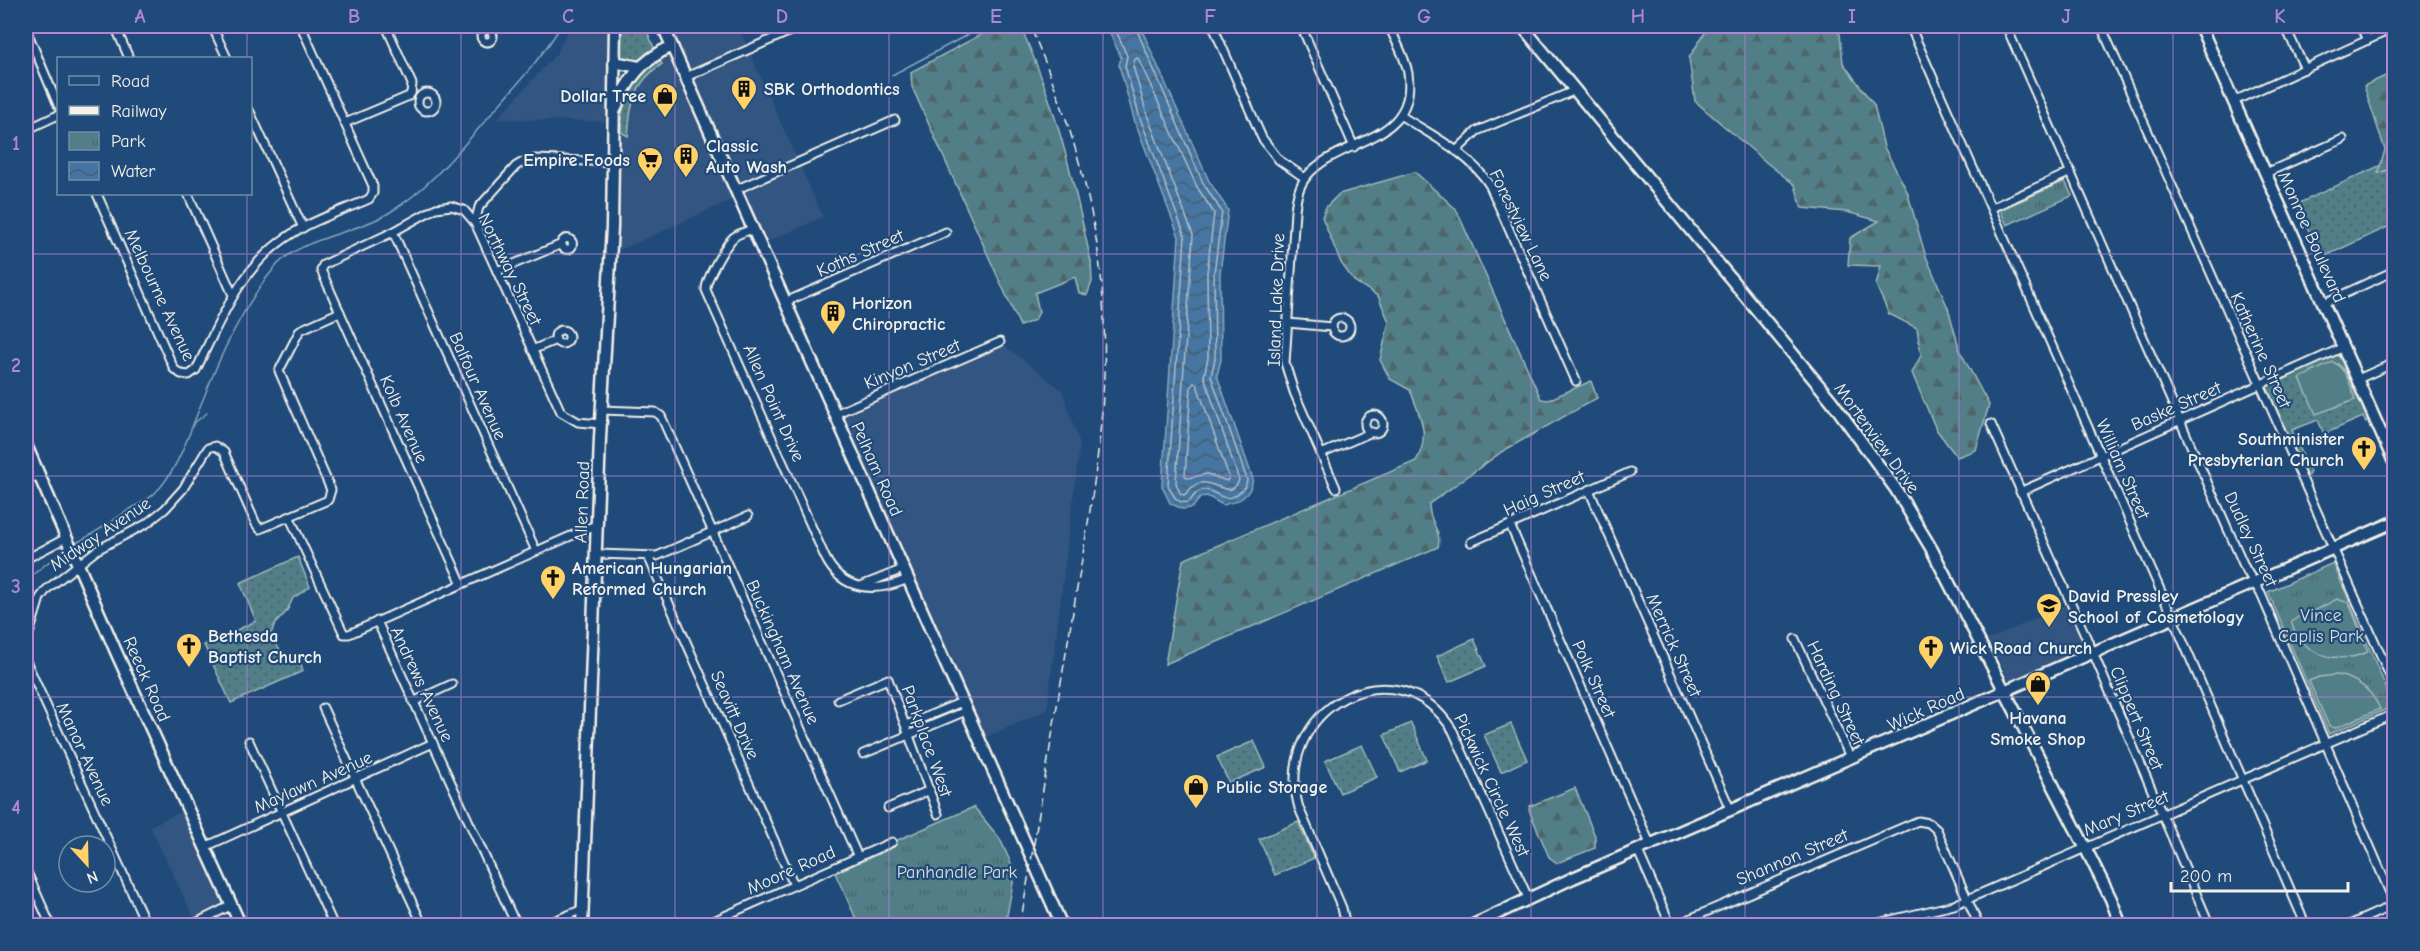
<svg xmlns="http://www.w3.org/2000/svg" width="2420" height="951" font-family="'Comic Neue',sans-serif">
  <defs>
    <pattern id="grass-dots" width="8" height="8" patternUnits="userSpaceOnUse" patternTransform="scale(1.5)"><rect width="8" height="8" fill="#517e87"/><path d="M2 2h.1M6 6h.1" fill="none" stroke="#4d666a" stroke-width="1.8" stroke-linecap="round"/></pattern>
    <pattern id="forest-firs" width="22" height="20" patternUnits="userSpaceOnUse" patternTransform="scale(1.5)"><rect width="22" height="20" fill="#517e87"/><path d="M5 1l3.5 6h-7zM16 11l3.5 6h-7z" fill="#4d666a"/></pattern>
    <pattern id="park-tufts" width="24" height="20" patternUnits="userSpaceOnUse" patternTransform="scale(1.5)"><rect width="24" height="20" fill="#517e87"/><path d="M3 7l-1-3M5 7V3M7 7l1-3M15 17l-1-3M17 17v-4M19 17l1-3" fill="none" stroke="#4d666a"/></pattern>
    <pattern id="water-waves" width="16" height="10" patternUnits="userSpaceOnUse" patternTransform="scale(1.5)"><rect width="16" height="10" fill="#4475a0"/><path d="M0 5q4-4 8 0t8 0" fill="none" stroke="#465e73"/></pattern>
  </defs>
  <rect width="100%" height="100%" fill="#1f4a7a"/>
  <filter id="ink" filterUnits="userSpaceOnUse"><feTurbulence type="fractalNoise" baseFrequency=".0167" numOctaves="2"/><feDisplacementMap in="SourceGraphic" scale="12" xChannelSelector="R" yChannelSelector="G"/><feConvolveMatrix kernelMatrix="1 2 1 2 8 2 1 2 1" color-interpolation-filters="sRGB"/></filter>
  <g filter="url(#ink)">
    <g fill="#335481">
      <path d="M570 26H615L613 113 622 91 672 46 663 26H738L823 217 761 245 738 197 609 255 613 122 497 119 557 53Z"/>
      <path d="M1000 342 1062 390 1080 444 1047 710 987 737 964 707 835 414Z"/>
      <path d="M2065 605 2082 641 2079 653 2011 683 1988 640Z"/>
      <path d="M188 808 232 905 196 923 150 826Z"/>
    </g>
    <g fill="url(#grass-dots)" stroke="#a2b8b8" stroke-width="1.5" fill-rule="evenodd">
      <path d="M619 26H645L655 50 638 61H620L617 54Z"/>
      <path d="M659 58 662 64C634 82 630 105 628 136L621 132C622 92 628 83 659 58Z"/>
      <path d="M2381 165 2379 173 2394 168V224L2321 258 2297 204Z"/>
      <path d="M2337 355 2338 357V355L2342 357 2370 420 2366 422 2363 417 2324 434 2318 420 2292 430 2310 472 2308 476 2305 477 2266 390 2268 385ZM2338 364 2345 371 2354 387 2351 389 2312 374 2311 371 2314 369 2316 372Z"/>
      <path d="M298 557 310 587 293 598 287 611 275 624 270 636C276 648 284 653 293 663L301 664 303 671 231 703 204 645 256 621 240 583Z"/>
      <path d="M1474 639 1486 666 1449 682 1437 656Z"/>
      <path d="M1411 723 1427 760 1400 772 1384 735Z"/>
      <path d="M1511 724 1527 760 1501 772 1484 735Z"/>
      <path d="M1254 741 1266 767 1229 783 1217 757Z"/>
      <path d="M1362 745 1377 777 1340 793 1325 761Z"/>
      <path d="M1298 822 1314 858 1275 875 1259 839Z"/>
    </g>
    <g fill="url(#forest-firs)" stroke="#a2b8b8" stroke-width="1.5">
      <path d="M997 26H1020C1055 101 1074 181 1091 262L1092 282 1087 295 1079 293 1075 277 1035 293 1039 312 1035 320 1020 326 912 87 911 72Z"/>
      <path d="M1709 26H1832L1840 34 1843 63 1874 105 1884 147 1907 191 1925 254 1948 308 1960 351 1989 405 1976 450 1957 457 1936 429 1912 373 1921 355 1917 328 1889 314 1876 285 1881 266 1848 265 1850 238 1879 221 1847 212 1802 208 1795 185 1767 163 1695 101 1689 58Z"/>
      <path d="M2394 72V168L2378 173 2385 150 2364 86Z"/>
      <path d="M1415 172 1456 209 1541 399 1548 400 1591 381 1597 398 1503 451 1429 504C1429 524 1442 529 1438 547L1165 664 1183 560 1416 461C1431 435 1420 416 1410 390L1390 379 1380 360 1389 322 1378 296 1354 281 1341 263 1322 217 1326 207 1339 194Z"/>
      <path d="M1575 788 1595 836V848L1557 863 1549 857 1529 810 1530 806Z"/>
    </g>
    <g fill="url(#park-tufts)" stroke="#a2b8b8" stroke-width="1.5">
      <path d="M2065 181 2072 196 2007 225 2000 210Z"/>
      <path d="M2333 563 2394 706 2329 734 2268 592Z"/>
      <path d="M974 807 1000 839 1015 872 1005 926 859 925 835 873 894 847 893 842Z"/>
    </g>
    <g fill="#517e87" stroke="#a2b8b8" stroke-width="1.5">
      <path d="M2333 362C2346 368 2351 386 2355 400L2316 414 2300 378Z"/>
      <path d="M2337 599 2349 603 2368 652C2337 665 2302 656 2291 622L2310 609 2312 612Z"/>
      <path d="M2336 675C2357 678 2371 689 2380 709L2335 728 2329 726 2309 681 2319 677Z"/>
    </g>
    <path fill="url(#water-waves)" stroke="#8aa7bd" stroke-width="1.5" d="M1107 26H1140L1209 181 1228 210 1220 273 1221 360 1217 375 1253 479C1250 497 1240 501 1223 505L1207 496 1201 497 1192 508 1182 509 1170 503 1162 486 1179 237 1134 119 1119 65 1121 58Z"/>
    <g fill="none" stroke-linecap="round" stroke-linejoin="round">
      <g stroke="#aebfcb" stroke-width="1.5">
        <path d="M1114 26 1127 56 1125 66 1140 118 1185 236 1168 485C1173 495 1176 504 1189 502 1192 499 1195 493 1199 491 1215 485 1221 508 1240 492 1245 488 1246 486 1247 480L1211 376 1215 359 1214 273 1222 212 1203 183 1135 26"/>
        <path d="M1138 58 1197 187 1214 213 1207 273 1208 358 1204 376 1239 480C1231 501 1215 480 1200 483 1192 485 1189 491 1184 495L1180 493 1176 483 1193 235 1147 115 1133 66 1135 59Z"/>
        <path d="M1194 383 1197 385 1229 477 1227 481 1207 474 1188 478 1185 476 1191 386Z"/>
      </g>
      <g stroke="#8aa7bd" stroke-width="1.5">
        <path d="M1140 29 1156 26"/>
        <path d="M892 75 984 26"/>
        <path d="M194 423 207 413"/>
        <path d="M74 544C95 534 113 520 132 508 140 503 148 500 155 493 179 470 191 427 204 397 222 351 244 304 276 266 302 237 354 234 387 214 423 193 452 159 479 128 508 94 538 63 561 26"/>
        <path d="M26 580 65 549"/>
      </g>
      <defs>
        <g id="street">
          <path d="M115 26 129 58"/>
          <path d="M212 26 227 58"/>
          <path d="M386 26 412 84 411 93"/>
          <path d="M1213 26 1262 138 1279 160 1305 178"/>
          <path d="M1301 26 1354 147"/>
          <path d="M1910 26 2178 630 2306 926"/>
          <path d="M2006 26 2245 568 2261 594 2394 902"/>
          <path d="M2101 26 2394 685"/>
          <path d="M2285 26 2305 69"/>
          <path d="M2361 26 2368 40"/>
          <path d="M26 29 58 105"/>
          <circle cx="487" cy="36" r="6"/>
          <path d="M686 77 802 26"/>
          <circle cx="427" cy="102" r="9"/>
          <path d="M2234 101 2394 28"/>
          <path d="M250 112 303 228"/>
          <path d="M1400 115C1432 136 1470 153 1490 186L1576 381"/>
          <path d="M345 123 409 96 411 93"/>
          <path d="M26 130 58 115"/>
          <path d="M1456 151 1477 131 1576 90"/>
          <path d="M2266 173 2343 139"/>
          <path d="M735 190 895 120"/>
          <path d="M97 194 174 369 181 374 189 375 196 370C221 318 242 264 293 233 316 219 344 210 369 199L373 193V186L301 26"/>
          <path d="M188 194 233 295"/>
          <path d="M1991 208 2071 172"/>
          <path d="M475 223 479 207 516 166 523 162 535 159 613 162"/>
          <path d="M753 229C747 231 739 233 734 237 726 244 705 280 706 290L825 557C842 592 876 593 908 579"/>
          <path d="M393 232 536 551"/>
          <circle cx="567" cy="244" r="5.5"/>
          <path d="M497 271 562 244"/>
          <path d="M785 302 946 232"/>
          <path d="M2324 303 2394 271"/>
          <circle cx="1341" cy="327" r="9"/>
          <path d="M1288 323 1332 327"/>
          <circle cx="562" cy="337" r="7"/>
          <path d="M532 350 556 340"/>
          <path d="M2358 379 2394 363"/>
          <path d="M602 410 655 412 661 416 858 857"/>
          <path d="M835 414 1000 342"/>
          <circle cx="1374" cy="424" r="9"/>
          <path d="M1991 424 2091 648 2210 926"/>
          <path d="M1321 454 1372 432"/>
          <path d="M26 481 38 475"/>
          <path d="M1336 488 1294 392 1285 363 1295 211C1296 200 1299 185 1307 176 1339 137 1418 144 1408 73 1405 56 1395 40 1389 26"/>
          <path d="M1589 490 1731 811"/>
          <path d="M2020 492 2344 347"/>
          <path d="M290 518 344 634H349L598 524"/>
          <path d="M1510 525 1651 846"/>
          <path d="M1471 542 1630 472"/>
          <path d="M597 554 657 556 748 516"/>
          <path d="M648 556 794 885"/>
          <path d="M26 559 66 538"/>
          <path d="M462 584 321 270 323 265 393 232 436 208 451 206 464 210 475 223 561 412 578 422 601 424"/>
          <path d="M863 585 903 569"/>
          <path d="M377 621 512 916 521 926"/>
          <path d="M1795 639 1851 759"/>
          <path d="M26 644 40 598 47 589 97 550 146 524 165 509 183 489 208 448 215 446 224 452 256 524 260 529 328 500 331 490 279 371 300 330 340 312"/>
          <path d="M26 661 147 926"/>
          <path d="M838 700 888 679 938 814"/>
          <path d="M413 702 452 684"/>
          <path d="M323 708 423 926"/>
          <path d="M906 725 962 702"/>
          <path d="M249 741 334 926"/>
          <path d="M863 754 966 711"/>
          <path d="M888 808 930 790"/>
          <path d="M205 847 433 743"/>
          <path d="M1638 851 1671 926"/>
          <path d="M26 870 51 926"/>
          <path d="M190 926 232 905"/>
          <path d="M541 926 583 909"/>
          <path d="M702 926 892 842"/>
          <path d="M1346 926 1342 908 1299 808C1271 710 1396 639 1453 731L1529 900"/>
          <path d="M1673 926 1918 821 1929 823 1937 830 1979 926"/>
          <path d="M1865 926 1954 905 2394 714"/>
          <path d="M2347 926 2394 905"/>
        </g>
        <g id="secondary">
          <path d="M663 26 1062 926"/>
          <path d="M1522 26 1831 400 1895 488 1931 548 2085 847 2111 899 2121 926"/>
          <path d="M2200 26 2394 462"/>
          <path d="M614 62 639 67"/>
          <path d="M615 110C627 79 642 60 672 46"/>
          <path d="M26 445 117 654 241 926"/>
          <path d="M582 926 600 438 612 227 615 26"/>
          <path d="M1471 926 1573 878 2394 522"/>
        </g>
      </defs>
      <use href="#street" stroke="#f4f1e8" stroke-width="11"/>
      <use href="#secondary" stroke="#f4f1e8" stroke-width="15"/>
      <use href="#street" stroke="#1f4a7a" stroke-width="7"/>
      <use href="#secondary" stroke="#1f4a7a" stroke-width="10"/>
      <path stroke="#f4f1e8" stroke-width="1.5" stroke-dasharray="9 4.5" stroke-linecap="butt" d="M1020 926C1038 821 1055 716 1073 612 1091 506 1110 409 1103 300 1097 205 1068 113 1030 26"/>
    </g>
  </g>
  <path fill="none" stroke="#b185d1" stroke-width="1.5" stroke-opacity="0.55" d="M247 26V58M461 26V926M675 26V926M889 26V926M1103 26V926M1317 26V926M1531 26V926M1745 26V926M1959 26V926M2173 26V926M247 194V926M26 254H2394M26 476H2394M26 697H2394"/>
  <defs>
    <symbol id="building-pin" viewBox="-11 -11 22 30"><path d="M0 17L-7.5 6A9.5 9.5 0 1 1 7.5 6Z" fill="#ffd166" stroke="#1f4a7a"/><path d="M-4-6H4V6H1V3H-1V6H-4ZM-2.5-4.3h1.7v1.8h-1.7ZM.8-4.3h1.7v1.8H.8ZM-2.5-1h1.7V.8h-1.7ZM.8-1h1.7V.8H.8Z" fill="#111"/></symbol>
    <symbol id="shop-pin" viewBox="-11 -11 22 30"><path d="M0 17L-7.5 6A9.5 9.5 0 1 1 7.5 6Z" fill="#ffd166" stroke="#1f4a7a"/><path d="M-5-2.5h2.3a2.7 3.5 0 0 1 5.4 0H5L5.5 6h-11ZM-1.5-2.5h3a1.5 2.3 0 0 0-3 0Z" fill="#111"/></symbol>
    <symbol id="supermarket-pin" viewBox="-11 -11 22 30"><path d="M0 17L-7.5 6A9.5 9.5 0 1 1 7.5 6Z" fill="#ffd166" stroke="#1f4a7a"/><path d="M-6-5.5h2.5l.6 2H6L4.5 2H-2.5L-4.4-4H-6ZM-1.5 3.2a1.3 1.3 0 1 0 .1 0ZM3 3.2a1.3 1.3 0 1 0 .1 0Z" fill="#111"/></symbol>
    <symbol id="church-pin" viewBox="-11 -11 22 30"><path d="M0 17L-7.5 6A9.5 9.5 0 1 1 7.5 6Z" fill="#ffd166" stroke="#1f4a7a"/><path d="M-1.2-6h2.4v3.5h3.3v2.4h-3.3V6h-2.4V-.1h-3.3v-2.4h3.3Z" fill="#111"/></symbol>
    <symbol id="school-pin" viewBox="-11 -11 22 30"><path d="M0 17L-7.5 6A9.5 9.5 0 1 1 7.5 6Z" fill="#ffd166" stroke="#1f4a7a"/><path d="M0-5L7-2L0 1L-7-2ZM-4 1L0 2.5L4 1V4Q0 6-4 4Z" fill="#111"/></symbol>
  </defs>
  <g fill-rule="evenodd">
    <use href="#building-pin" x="729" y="74" width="30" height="40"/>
    <use href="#shop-pin" x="650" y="81" width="30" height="40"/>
    <use href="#building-pin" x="671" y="141" width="30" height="40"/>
    <use href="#supermarket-pin" x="635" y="145" width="30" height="40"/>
    <use href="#building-pin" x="818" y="298" width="30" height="40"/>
    <use href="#church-pin" x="2349" y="434" width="30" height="40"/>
    <use href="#church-pin" x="538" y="563" width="30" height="40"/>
    <use href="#school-pin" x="2034" y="591" width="30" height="40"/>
    <use href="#church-pin" x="174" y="631" width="30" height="40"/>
    <use href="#church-pin" x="1916" y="633" width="30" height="40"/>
    <use href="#shop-pin" x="2023" y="669" width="30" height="40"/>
    <use href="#shop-pin" x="1181" y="772" width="30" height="40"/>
  </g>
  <g text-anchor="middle" stroke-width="4.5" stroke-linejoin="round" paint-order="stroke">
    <g font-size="18" font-weight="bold" fill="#f4f1e8" stroke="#1f4a7a" text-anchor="start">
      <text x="764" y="95">SBK Orthodontics</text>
      <text x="646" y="102" text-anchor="end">Dollar Tree</text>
      <text x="706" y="152">Classic<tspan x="706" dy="21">Auto Wash</tspan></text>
      <text x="630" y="166" text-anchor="end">Empire Foods</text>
      <text x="852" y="309">Horizon<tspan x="852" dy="21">Chiropractic</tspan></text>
      <text x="2344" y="445" text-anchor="end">Southminister<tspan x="2344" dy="21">Presbyterian Church</tspan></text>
      <text x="572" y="574">American Hungarian<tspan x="572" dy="21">Reformed Church</tspan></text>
      <text x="2068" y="602">David Pressley<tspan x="2068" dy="21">School of Cosmetology</tspan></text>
      <text x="208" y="642">Bethesda<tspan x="208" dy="21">Baptist Church</tspan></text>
      <text x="1950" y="654">Wick Road Church</text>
      <text x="2038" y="724" text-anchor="middle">Havana<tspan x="2038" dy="21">Smoke Shop</tspan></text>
      <text x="1216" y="793">Public Storage</text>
    </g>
    <g font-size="18" fill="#f4f1e8" stroke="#1f4a7a">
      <text transform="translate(1521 225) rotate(64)" y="6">Forestview Lane</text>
      <text transform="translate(2312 237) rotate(66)" y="6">Monroe Boulevard</text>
      <text transform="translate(860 253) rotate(-24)" y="6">Koths Street</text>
      <text transform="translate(510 269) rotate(64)" y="6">Northway Street</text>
      <text transform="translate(160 295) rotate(65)" y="6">Melbourne Avenue</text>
      <text transform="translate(1276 300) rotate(-88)" y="6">Island Lake Drive</text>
      <text transform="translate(2261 350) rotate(66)" y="6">Katherine Street</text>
      <text transform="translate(912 364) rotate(-23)" y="6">Kinyon Street</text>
      <text transform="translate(478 386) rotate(66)" y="6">Balfour Avenue</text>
      <text transform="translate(774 403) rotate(66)" y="6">Allen Point Drive</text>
      <text transform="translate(2176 406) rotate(-24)" y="6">Baske Street</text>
      <text transform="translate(404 419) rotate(66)" y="6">Kolb Avenue</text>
      <text transform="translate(1877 438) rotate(54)" y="6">Mortenview Drive</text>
      <text transform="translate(877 469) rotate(66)" y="6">Pelham Road</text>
      <text transform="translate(2123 469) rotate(66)" y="6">William Street</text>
      <text transform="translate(1544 493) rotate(-24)" y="6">Haig Street</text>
      <text transform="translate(582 502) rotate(-88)" y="6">Allen Road</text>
      <text transform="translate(100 534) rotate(-34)" y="6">Midway Avenue</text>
      <text transform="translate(2251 539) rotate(65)" y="6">Dudley Street</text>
      <text transform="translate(1674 645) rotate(66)" y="6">Merrick Street</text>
      <text transform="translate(783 652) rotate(66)" y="6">Buckingham Avenue</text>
      <text transform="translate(147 679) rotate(66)" y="6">Reeck Road</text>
      <text transform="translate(1594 679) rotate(66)" y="6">Polk Street</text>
      <text transform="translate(422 684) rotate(65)" y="6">Andrews Avenue</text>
      <text transform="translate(1836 693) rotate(65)" y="6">Harding Street</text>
      <text transform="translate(1926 709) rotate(-24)" y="6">Wick Road</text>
      <text transform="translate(735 715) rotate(66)" y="6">Seavitt Drive</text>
      <text transform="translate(2137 718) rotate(67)" y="6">Clippert Street</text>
      <text transform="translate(927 741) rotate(70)" y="6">Parkplace West</text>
      <text transform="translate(85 754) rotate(65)" y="6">Manor Avenue</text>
      <text transform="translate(313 782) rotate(-24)" y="6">Maylawn Avenue</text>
      <text transform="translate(1492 785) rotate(65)" y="6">Pickwick Circle West</text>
      <text transform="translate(2126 813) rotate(-23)" y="6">Mary Street</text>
      <text transform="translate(1792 857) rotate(-23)" y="6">Shannon Street</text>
      <text transform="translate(791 870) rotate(-24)" y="6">Moore Road</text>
    </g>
    <g font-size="18" fill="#dce0d9" stroke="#1f4a7a">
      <text x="2321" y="621">Vince<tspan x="2321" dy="21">Caplis Park</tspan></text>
      <text x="957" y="878">Panhandle Park</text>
    </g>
  </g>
  <rect width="2420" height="951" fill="none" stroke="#1f4a7a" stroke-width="66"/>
  <rect x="57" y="57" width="195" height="138" fill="#1f4a7a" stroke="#748da6" stroke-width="1.5"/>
  <rect x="69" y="76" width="30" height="9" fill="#1f4a7a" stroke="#748da6" stroke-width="1.5"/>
  <text x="111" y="87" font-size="18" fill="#f4f1e8">Road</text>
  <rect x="69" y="106" width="30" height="9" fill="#f4f1e8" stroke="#748da6" stroke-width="1.5"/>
  <text x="111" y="117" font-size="18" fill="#f4f1e8">Railway</text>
  <rect x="69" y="132" width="30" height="18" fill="url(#park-tufts)" stroke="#748da6" stroke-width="1.5"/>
  <text x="111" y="147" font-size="18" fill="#f4f1e8">Park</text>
  <rect x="69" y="162" width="30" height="18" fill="url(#water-waves)" stroke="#748da6" stroke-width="1.5"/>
  <text x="111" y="177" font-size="18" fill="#f4f1e8">Water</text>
  <g transform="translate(87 864) rotate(158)"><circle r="28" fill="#1f4a7a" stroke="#748da6" stroke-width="1.5"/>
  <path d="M0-4.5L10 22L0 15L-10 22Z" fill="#ffd166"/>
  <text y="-9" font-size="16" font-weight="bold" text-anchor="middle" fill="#f4f1e8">N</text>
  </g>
  <path d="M2171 882v9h177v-9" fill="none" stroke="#f4f1e8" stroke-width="3"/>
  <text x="2180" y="882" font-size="18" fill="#f4f1e8" stroke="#1f4a7a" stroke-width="4.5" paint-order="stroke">200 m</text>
  <rect x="33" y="33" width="2354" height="885" fill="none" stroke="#b185d1" stroke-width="2"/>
  <g font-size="20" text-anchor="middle" font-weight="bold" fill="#b185d1">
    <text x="140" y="23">A</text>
    <text x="354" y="23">B</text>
    <text x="568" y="23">C</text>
    <text x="782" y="23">D</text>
    <text x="996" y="23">E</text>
    <text x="1210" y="23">F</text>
    <text x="1424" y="23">G</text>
    <text x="1638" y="23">H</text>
    <text x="1852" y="23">I</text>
    <text x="2066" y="23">J</text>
    <text x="2280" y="23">K</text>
    <text x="16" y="150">1</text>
    <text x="16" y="372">2</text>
    <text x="16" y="593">3</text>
    <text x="16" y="814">4</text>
  </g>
</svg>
